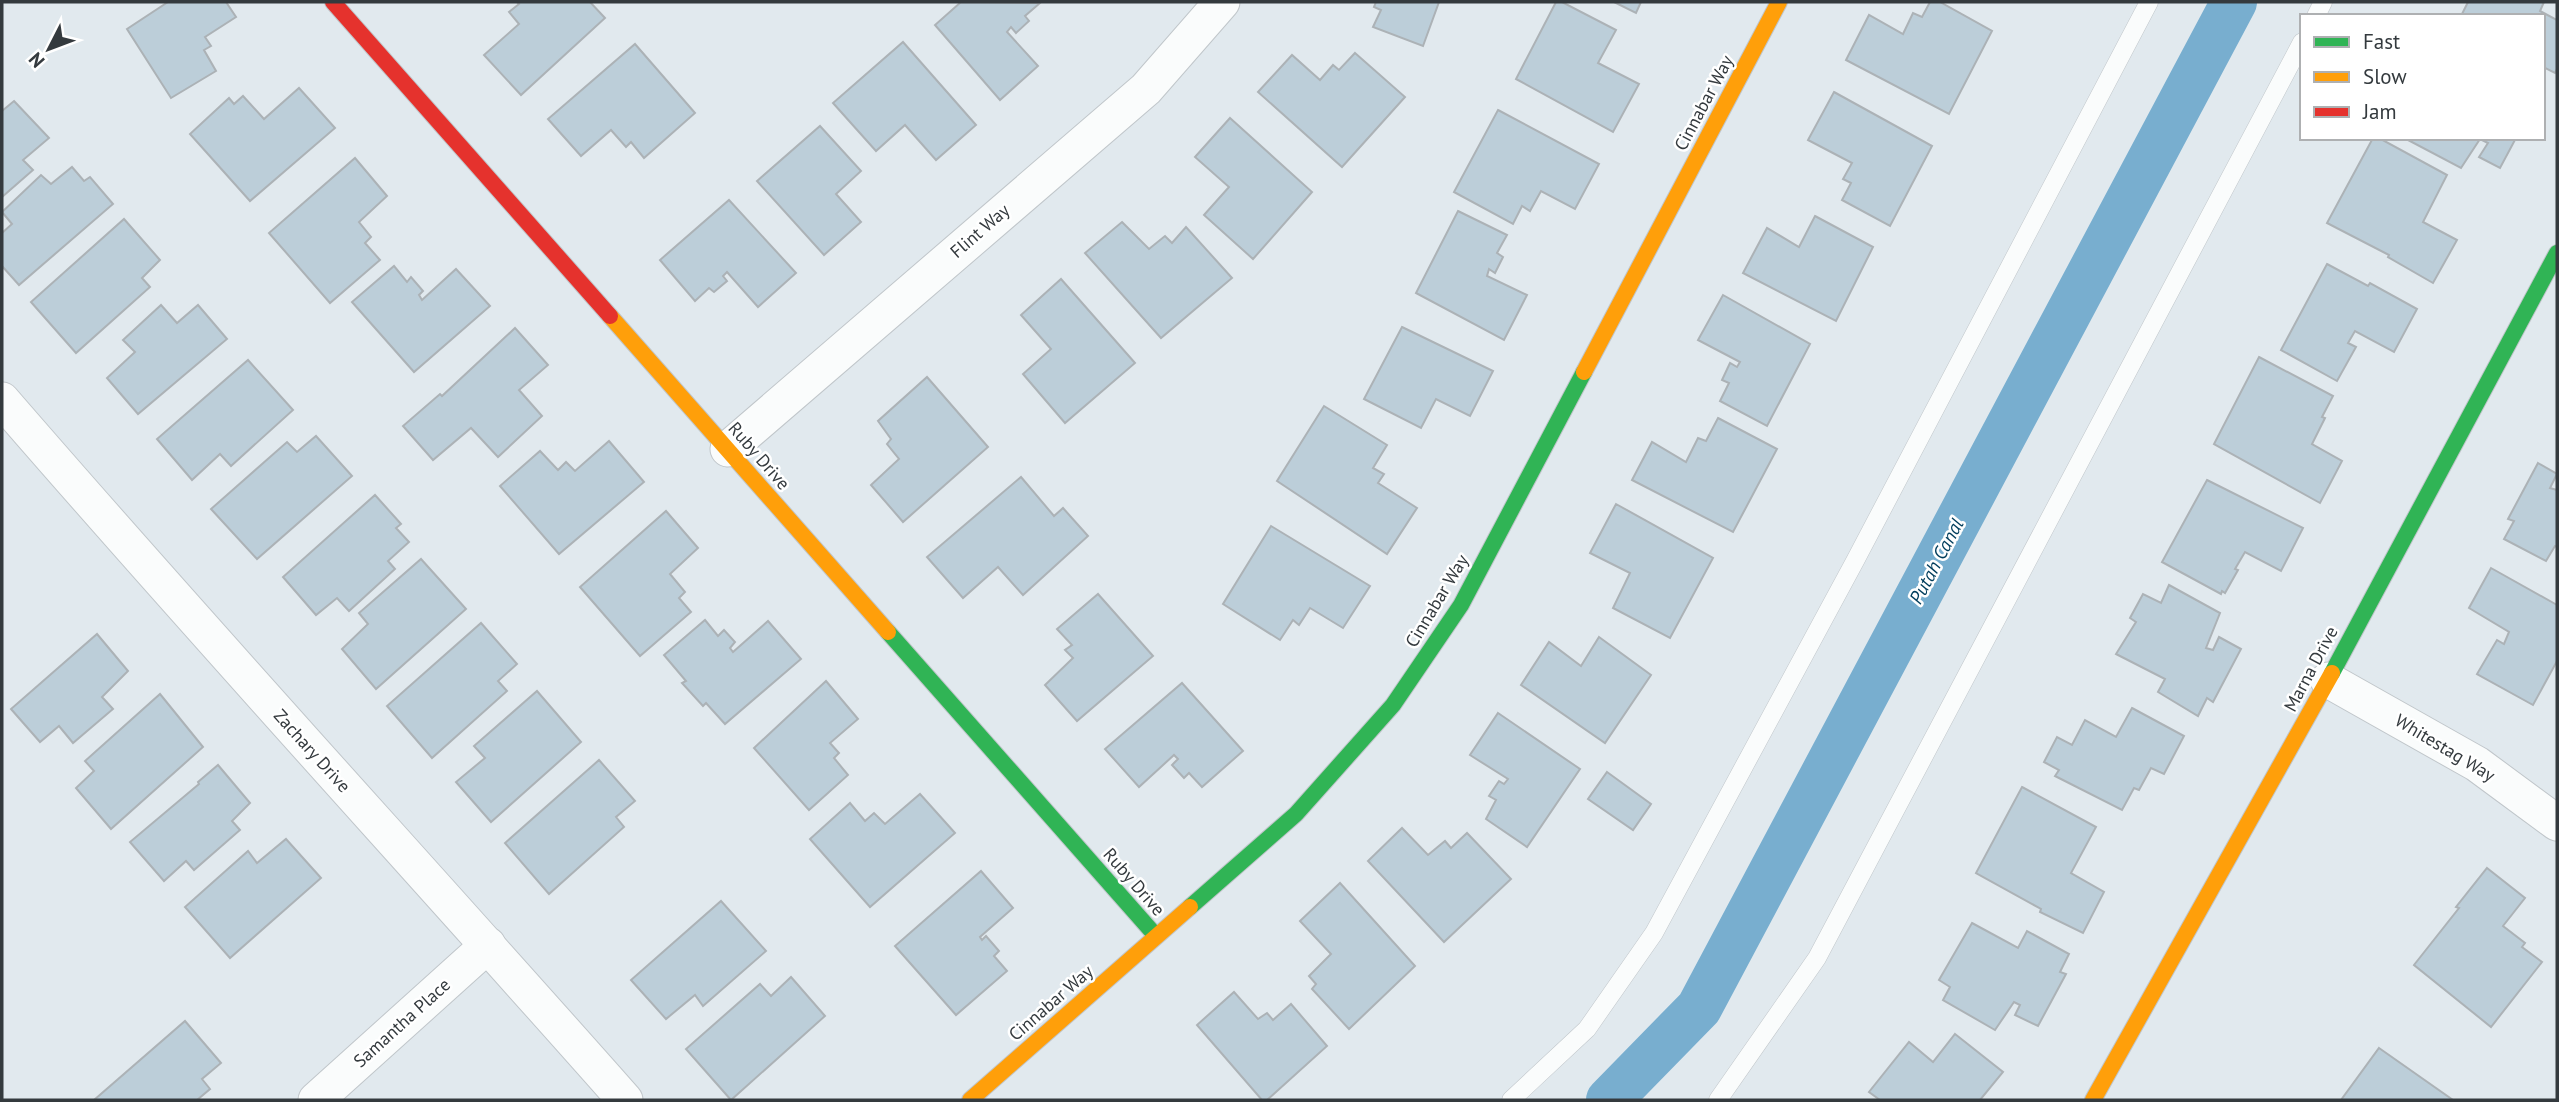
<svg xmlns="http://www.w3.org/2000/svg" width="2559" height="1102" font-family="'PT Sans',sans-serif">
  <rect width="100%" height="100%" fill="#e1e9ee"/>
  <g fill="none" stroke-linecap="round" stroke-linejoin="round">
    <path stroke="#78aecf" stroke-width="46" d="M1609 1100 1699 1008 2234 2"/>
  </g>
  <g fill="#bcced9" stroke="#acb2b6" stroke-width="2">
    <path d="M168 2H226L236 17 205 37 211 46 204 50 216 71 171 98 127 29Z"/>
    <path d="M517 2H590L605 18 521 95 484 55 519 24 509 12 519 4Z"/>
    <path d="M961 2 1040 3 1025 16 1029 21 1016 33 1011 27 1007 32 1038 66 1000 100 935 25Z"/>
    <path d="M1376 2H1439L1423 46 1373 27 1381 10 1374 7Z"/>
    <path d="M1556 2H1562L1616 30 1598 63 1639 84 1613 132 1516 79Z"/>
    <path d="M1614 2H1641L1636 13Z"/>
    <path d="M1930 2H1940L1992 31 1949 114 1846 60 1869 15 1903 34 1913 13 1922 17Z"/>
    <path d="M2468 2H2544L2540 11 2557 20V69L2555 73 2543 67V16H2461Z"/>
    <path d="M903 42 976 125 936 160 905 125 876 151 833 103Z"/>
    <path d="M635 44 695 113 644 158 631 142 626 147 611 130 581 156 548 119Z"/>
    <path d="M1355 53 1405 97 1342 167 1258 92 1292 55 1320 80 1333 65 1339 70Z"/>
    <path d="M299 88 335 128 250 201 190 134 229 98 234 104 243 96 264 119Z"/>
    <path d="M1834 92 1932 146 1890 226 1842 200 1851 183 1843 179 1852 163 1808 140Z"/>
    <path d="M14 101 49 138 23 160 33 170 2 197V111Z"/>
    <path d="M1498 110 1599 164 1575 209 1541 191 1530 211 1522 206 1513 224 1454 192Z"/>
    <path d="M1230 118 1312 192 1253 259 1204 215 1229 187 1195 157Z"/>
    <path d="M820 126 861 171 836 194 861 222 824 255 757 181Z"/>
    <path d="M2373 138H2379L2447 175 2423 222 2457 240 2433 283 2388 257 2389 255 2327 223Z"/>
    <path d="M2409 138H2516L2500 168 2479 157 2488 143 2480 139 2461 168 2408 140Z"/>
    <path d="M355 158 387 196 359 222 371 237 365 243 380 260 330 303 269 233Z"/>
    <path d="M72 167 84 181 90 177 113 204 19 285 2 266V233L12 224 2 212 41 175 51 184Z"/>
    <path d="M729 200 796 273 758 307 727 272 723 276 727 281 714 292 709 288 695 301 660 260Z"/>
    <path d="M1458 211 1507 235 1497 253 1503 257 1495 273 1489 269 1487 276 1527 295 1504 340 1416 293Z"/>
    <path d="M1815 216 1873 247 1836 321 1743 273 1767 228 1799 247Z"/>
    <path d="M124 219 160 260 142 278 150 287 76 353 31 302Z"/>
    <path d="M1122 222 1149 249 1165 236 1172 243 1186 227 1232 278 1161 338 1085 253Z"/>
    <path d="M2327 264 2368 286 2370 283 2417 309 2394 352 2355 331 2348 343 2356 347 2337 381 2281 350Z"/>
    <path d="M394 266 407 282 411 277 423 291 419 295 422 300 456 269 490 306 414 372 352 302Z"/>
    <path d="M1061 279 1135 363 1065 423 1023 374 1051 349 1021 315Z"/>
    <path d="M1723 295 1810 344 1767 426 1720 401 1729 383 1722 380 1730 363 1737 367 1740 362 1698 340Z"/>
    <path d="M161 305 177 323 198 305 227 339 138 414 107 378 135 352 123 340Z"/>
    <path d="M1402 327 1493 371 1470 416 1436 399 1421 428 1364 399Z"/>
    <path d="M515 328 548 365 519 390 542 416 498 457 471 428 433 460 403 426 440 394 442 396Z"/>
    <path d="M2259 357 2333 396 2322 417 2325 418 2312 444 2342 461 2320 503 2214 444Z"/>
    <path d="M248 360 293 410 231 466 220 454 192 480 157 439Z"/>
    <path d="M927 377 988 447 903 522 871 485 899 459 887 444 891 439 878 421Z"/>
    <path d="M1324 406 1387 445 1373 468 1384 474 1378 483 1417 508 1387 554 1277 481Z"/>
    <path d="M1718 418 1777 449 1733 532 1632 480 1652 442 1686 462 1698 438 1706 441Z"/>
    <path d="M316 436 352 476 257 559 211 509 287 442 297 452Z"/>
    <path d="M609 441 644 482 559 554 500 486 540 451 558 470 566 462 575 471Z"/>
    <path d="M2538 463 2557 474 2550 488 2557 490V547L2555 546 2546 561 2504 539 2514 521 2508 519Z"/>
    <path d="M1021 477 1054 516 1063 508 1088 536 1023 595 998 567 963 598 927 557Z"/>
    <path d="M2207 480 2303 528 2281 571 2245 552 2235 569 2238 570 2225 593 2222 591 2221 594 2162 562Z"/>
    <path d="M375 495 401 524 396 528 409 542 388 561 395 569 349 611 337 598 316 615 283 577Z"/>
    <path d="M1616 504 1713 558 1670 638 1613 608 1630 573 1590 553Z"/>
    <path d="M666 511 698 548 670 574 685 592 679 598 691 612 640 656 580 587Z"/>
    <path d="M1271 526 1370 586 1343 628 1310 608 1299 625 1293 620 1280 640 1223 604Z"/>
    <path d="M421 559 466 609 376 689 342 649 368 624 359 613Z"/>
    <path d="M2491 568 2557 605V661L2533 705 2477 674 2497 640 2504 644 2509 632 2469 608Z"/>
    <path d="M2169 585 2220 613 2206 648 2213 650 2219 637 2241 649 2213 702 2207 698 2198 716 2158 692 2165 679 2116 654 2136 622 2130 618 2143 594 2161 603Z"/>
    <path d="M1098 594 1153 656 1077 721 1045 685 1073 658 1065 650 1072 645 1057 629Z"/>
    <path d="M705 620 718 636 724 630 735 642 730 648 733 652 768 621 801 659 725 724 706 703 703 706 682 683 686 681 664 655Z"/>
    <path d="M481 623 517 664 498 681 507 691 432 758 387 706Z"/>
    <path d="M97 634 128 671 102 697 113 709 73 743 59 726 40 742 11 709Z"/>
    <path d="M1599 637 1651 675 1605 743 1521 685 1549 642 1581 666Z"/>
    <path d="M826 681 858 719 830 743 839 753 834 758 848 775 809 810 754 748Z"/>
    <path d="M1182 683 1243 751 1202 787 1189 773 1184 778 1172 765 1178 759 1174 755 1139 787 1105 749Z"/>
    <path d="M537 691 581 742 491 822 456 782 485 758 474 746Z"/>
    <path d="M160 694 203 747 111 829 76 788 94 771 85 761Z"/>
    <path d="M2132 708 2184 736 2164 774 2151 768 2139 790 2134 788 2122 810 2055 776 2059 770 2044 762 2057 737 2072 745 2085 720 2116 737Z"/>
    <path d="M1498 713 1580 769 1527 847 1486 819 1496 800 1489 796 1499 781 1504 784 1508 779 1470 755Z"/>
    <path d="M599 760 635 801 616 817 624 827 549 894 505 843Z"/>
    <path d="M218 765 250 803 232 821 240 830 194 870 186 861 164 881 130 842 199 784 198 782Z"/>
    <path d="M1607 772 1651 804 1633 830 1588 799Z"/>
    <path d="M2022 787 2096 827 2071 873 2104 892 2083 933 2040 912 2041 909 1976 873Z"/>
    <path d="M920 794 955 833 870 907 810 839 850 803 865 821 874 813 885 824Z"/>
    <path d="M1402 828 1428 855 1445 841 1451 848 1467 833 1511 879 1444 942 1368 861Z"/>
    <path d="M286 839 321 878 230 958 185 907 248 851 257 863Z"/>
    <path d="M2487 868 2525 898 2503 926 2525 943 2522 947 2542 962 2491 1027 2414 965 2459 908 2456 907Z"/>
    <path d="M981 871 1013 908 980 937 982 940 986 936 999 951 994 956 1007 971 956 1015 895 946Z"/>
    <path d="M1340 883 1415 966 1349 1029 1312 989 1316 984 1309 976 1331 954 1300 921Z"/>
    <path d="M721 901 766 951 703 1006 695 995 666 1019 631 980Z"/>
    <path d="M1972 923 2018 948 2027 931 2069 954 2060 972 2066 974 2038 1026 2015 1015 2020 1005 2014 1002 1995 1030 1943 1000 1950 987 1939 980Z"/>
    <path d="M791 977 825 1016 731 1100 686 1049 760 984 771 996Z"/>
    <path d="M1234 992 1258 1019 1267 1013 1273 1020 1291 1004 1327 1046 1267 1100H1262L1197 1025Z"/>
    <path d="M185 1021 221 1063 202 1079 210 1089 197 1100H94Z"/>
    <path d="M1955 1034 2003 1072 1980 1100H1880L1869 1092 1909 1042 1933 1062Z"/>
    <path d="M2379 1048 2453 1100H2341Z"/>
  </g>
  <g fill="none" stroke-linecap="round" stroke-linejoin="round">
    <defs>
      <g id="lane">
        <path d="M2316 16 2323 2"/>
        <path d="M1511 1100 1587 1029 1654 933 1855 561 2149 2"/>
        <path d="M1718 1100 1817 958 2302 42"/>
      </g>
      <g id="street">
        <path d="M2 400C206 636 418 866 625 1100"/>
        <path d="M728 449 1146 89 1222 2"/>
        <path d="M2328 680 2477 764 2557 823"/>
        <path d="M316 1100 488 945"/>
      </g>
      <g id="fast">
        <path d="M888 632 1156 936"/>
        <path d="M2332 673 2557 253"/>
        <path d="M1190 907 1296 814 1393 705 1461 605 1584 372"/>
      </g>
      <g id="slow">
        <path d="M610 316 888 632"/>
        <path d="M1584 372 1779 2"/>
        <path d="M970 1100 1190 907"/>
        <path d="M2093 1100 2332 673"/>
      </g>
      <path id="jam" d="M333 2 610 316"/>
    </defs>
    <use href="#lane" stroke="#c0c6ca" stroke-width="19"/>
    <use href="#street" stroke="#c0c6ca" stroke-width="37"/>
    <use href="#fast" stroke="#c0c6ca" stroke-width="18"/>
    <use href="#slow" stroke="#c0c6ca" stroke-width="18"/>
    <use href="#jam" stroke="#c0c6ca" stroke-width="18"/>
    <use href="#lane" stroke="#fafcfc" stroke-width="18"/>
    <use href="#street" stroke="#fafcfc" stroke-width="35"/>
    <use href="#fast" stroke="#30b455" stroke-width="16"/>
    <use href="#slow" stroke="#ff9f0a" stroke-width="16"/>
    <use href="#jam" stroke="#e5322d" stroke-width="16"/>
  </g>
  <g text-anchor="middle" stroke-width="5" stroke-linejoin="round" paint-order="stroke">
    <g font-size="18" fill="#343a3e" stroke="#fff">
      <text transform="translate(1704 103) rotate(-62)" y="6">Cinnabar Way</text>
      <text transform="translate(980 231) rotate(-41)" y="6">Flint Way</text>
      <text transform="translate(759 456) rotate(49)" y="6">Ruby Drive</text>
      <text transform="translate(1437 601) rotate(-59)" y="6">Cinnabar Way</text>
      <text transform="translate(2311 669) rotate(-62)" y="6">Marna Drive</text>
      <text transform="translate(2445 748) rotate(31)" y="6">Whitestag Way</text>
      <text transform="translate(312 751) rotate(48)" y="6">Zachary Drive</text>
      <text transform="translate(1134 882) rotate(49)" y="6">Ruby Drive</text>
      <text transform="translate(1051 1003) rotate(-41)" y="6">Cinnabar Way</text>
      <text transform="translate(402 1023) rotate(-42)" y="6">Samantha Place</text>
    </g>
    <g font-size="19" font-style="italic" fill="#003d5c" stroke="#fff">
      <text transform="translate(1936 561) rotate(-62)" y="7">Putah Canal</text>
    </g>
  </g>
  <rect width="2559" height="1102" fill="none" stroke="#343a3e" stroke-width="7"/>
  <rect x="2300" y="14" width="245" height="126" fill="#ffffff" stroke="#aeb0b2" stroke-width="2"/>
  <rect x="2314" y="37" width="35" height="10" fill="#30b455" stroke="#aeb0b2" stroke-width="2"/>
  <text x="2363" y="49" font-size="21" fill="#343a3e">Fast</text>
  <rect x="2314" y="72" width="35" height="10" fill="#ff9f0a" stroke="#aeb0b2" stroke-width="2"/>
  <text x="2363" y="84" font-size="21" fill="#343a3e">Slow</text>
  <rect x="2314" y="107" width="35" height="10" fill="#e5322d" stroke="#aeb0b2" stroke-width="2"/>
  <text x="2363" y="119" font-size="21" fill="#343a3e">Jam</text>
  <g transform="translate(49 49) rotate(228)" stroke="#ffffff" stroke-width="5" paint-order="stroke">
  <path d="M0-5L12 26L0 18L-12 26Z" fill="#343a3e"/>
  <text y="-10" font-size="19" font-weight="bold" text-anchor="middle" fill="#343a3e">N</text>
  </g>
</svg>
